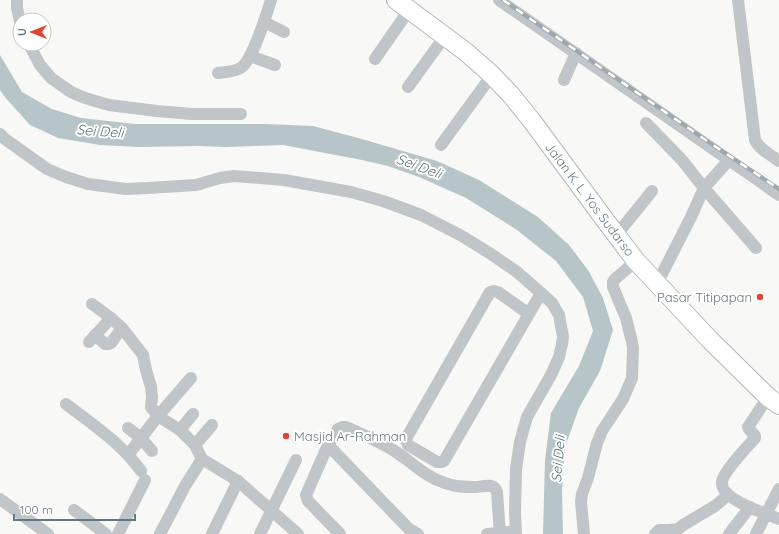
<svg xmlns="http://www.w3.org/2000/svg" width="779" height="534" font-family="Quicksand,sans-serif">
  <rect width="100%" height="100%" fill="#f8f8f6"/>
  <path fill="#b7c5c8" d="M0 55 22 92 52 109 81 118 135 124H266L313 126 362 139 437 161 479 180 538 217 569 245 588 270 603 298 613 330 600 371 579 408 565 447 562 491 563 534H543L545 460 551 413 579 366 593 331 583 297 556 261 517 230 466 198 419 177 388 166 362 160 283 145 226 147 198 146 138 147 100 145 58 138 30 125 4 96 0 90Z"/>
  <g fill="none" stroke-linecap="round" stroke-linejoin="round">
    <defs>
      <path id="highway" d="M396 0 466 52 492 75 511 95 532 121 605 220 636 261 710 340 768 397 779 405"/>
    </defs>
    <use href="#highway" stroke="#b3b8bb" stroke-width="20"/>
    <g stroke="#bfc5c8" stroke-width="12">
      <path d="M17 0V8L20 21"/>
      <path d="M499 0 779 195"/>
      <path d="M738 0 755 140C759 149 771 155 779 161"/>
      <path d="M264 22 284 32"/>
      <path d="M29 44 40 65 51 78 71 92 85 98 109 105 157 111 192 114H241"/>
      <path d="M250 56 275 65"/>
      <path d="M375 59 409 10"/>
      <path d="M218 73C225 72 236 72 242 67 254 57 266 15 271 0"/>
      <path d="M564 80 576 53"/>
      <path d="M408 87 445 36"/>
      <path d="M646 123 682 160 704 188 756 248"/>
      <path d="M0 134 5 139 47 169 66 177 88 184 126 189 148 188 196 185 220 178 234 176 284 180 351 192 383 201 421 215 462 236 491 254 517 272 541 293 552 303 559 315 561 326 563 336 562 344 559 357 551 375 527 417 520 442 516 469 515 512 516 534"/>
      <path d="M441 145 492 75"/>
      <path d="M623 227 652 191"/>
      <path d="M662 274 691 217 704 188 729 160"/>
      <path d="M92 304 111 318 122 328 143 355 146 370 151 387 152 397 151 407 158 416 180 430 195 445 202 459 238 481 298 534"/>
      <path d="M529 314 498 292 494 291 490 292 407 437 406 440 408 445 437 462H442L444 461 541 293"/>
      <path d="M95 335 105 344H109L111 343 122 328"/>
      <path d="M89 342 111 318"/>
      <path d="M768 397 748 427 749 429 755 436V438C748 446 723 472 722 482 720 499 766 514 779 519"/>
      <path d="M66 404C92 424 121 443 141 471"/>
      <path d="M128 428 141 438 152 451"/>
      <path d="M180 430 193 414"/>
      <path d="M195 445 212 425"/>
      <path d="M328 445 406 526 409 529 418 534"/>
      <path d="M128 455 158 416 191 378"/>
      <path d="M0 499 48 534"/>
      <path d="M74 510 106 534"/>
      <path d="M118 534 145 480"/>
      <path d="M160 534 185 486 202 459"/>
      <path d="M212 534 238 481"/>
      <path d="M260 534 296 460"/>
      <path d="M340 534 308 501 306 495 328 445 338 429 342 427H346C362 434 378 441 393 450 411 461 425 477 445 483 455 487 465 487 475 487 480 487 486 485 491 486 494 487 496 489 497 492L500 534"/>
      <path d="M487 534 508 532"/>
      <path d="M584 534 581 502 582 494 588 478 597 443 602 431 623 399 632 378 633 348 632 342 626 318 613 287V282L615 279 636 261"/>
      <path d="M655 534 659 530H670L678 529 683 525 715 506 728 495"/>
      <path d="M729 534 750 507"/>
      <path d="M756 534 779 489"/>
    </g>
    <use href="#highway" stroke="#fff" stroke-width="18"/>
    <defs>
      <path id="rail" d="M503 0 710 143 779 189"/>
    </defs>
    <use href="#rail" stroke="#9fa8ac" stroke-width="4"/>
    <use href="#rail" stroke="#fff" stroke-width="2.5" stroke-dasharray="8" stroke-linecap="butt"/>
  </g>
  <g fill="#dd4631" stroke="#fff" stroke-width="1.5">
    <circle cx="760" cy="297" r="4"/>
    <circle cx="286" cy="436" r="4"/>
  </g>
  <g text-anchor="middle" stroke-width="4" stroke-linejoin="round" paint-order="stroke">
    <g font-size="13" fill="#647780" stroke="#fff">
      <text transform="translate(590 199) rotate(53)" y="5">Jalan K. L. Yos Sudarso</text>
    </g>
    <g font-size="13" fill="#647780" stroke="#fff" text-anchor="end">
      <text x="752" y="302">Pasar Titipapan</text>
      <text x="294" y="441" text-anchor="start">Masjid Ar-Rahman</text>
    </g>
    <g font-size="14" font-style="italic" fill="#5f767a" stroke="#fff">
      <text transform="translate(100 131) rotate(4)" y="5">Sei Deli</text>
      <text transform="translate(419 166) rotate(20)" y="5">Sei Deli</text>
      <text transform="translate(558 459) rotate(-85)" y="5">Sei Deli</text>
    </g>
  </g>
  <g transform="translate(32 32) rotate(270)"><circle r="19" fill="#ffffff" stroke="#c1c9cc"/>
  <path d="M0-3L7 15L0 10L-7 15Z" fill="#dd4631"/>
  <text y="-6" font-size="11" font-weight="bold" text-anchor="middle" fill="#647780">U</text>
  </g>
  <path d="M14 514v6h121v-6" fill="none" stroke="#647780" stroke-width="2"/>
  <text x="20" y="514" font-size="12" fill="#647780" stroke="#ffffff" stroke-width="3" paint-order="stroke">100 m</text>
</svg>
